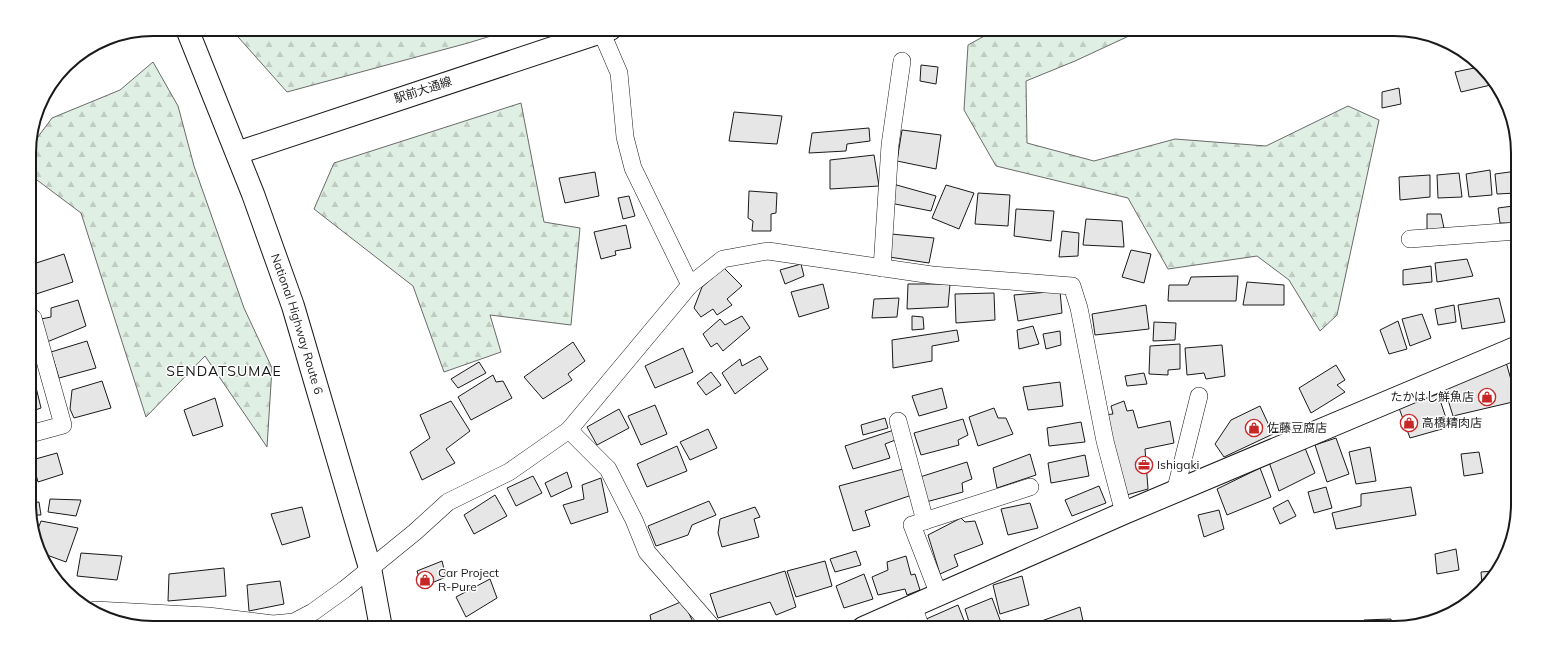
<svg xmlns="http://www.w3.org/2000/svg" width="1547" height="657" font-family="Mulish,'Noto Sans JP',sans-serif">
  <defs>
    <pattern id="forest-firs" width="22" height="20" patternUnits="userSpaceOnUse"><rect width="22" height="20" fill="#e0efe3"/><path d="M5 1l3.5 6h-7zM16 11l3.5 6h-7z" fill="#c0ccc2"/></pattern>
  </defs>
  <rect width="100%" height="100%" fill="#fff"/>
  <g fill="url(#forest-firs)" stroke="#6a6a6a">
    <path d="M231 29H514L468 43 287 92Z"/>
    <path d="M997 29H1144L1075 61 1026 81 1027 143 1094 161 1175 139 1266 146 1348 106 1379 120 1337 315 1320 331 1289 280 1257 256 1168 269 1128 198 996 166 964 110 968 45Z"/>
    <path d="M153 62 178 106 194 166 244 308 272 368 267 447 205 356 146 417 81 213 29 174V149L52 118 120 90Z"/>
    <path d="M521 103 544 222 580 228 571 325 490 315 501 352 444 372 413 286 314 209 334 163Z"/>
  </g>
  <g fill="#e6e6e6" stroke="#1a1a1a">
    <path d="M921 65 938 67 936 84 920 81Z"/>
    <path d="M1479 67 1492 77 1495 84 1461 92 1455 72Z"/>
    <path d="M1399 88 1401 104 1382 108V92Z"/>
    <path d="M734 112 782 116 777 144 729 141Z"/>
    <path d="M869 128 870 141 847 144 846 151 809 153 812 133Z"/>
    <path d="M902 130 941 135 936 169 897 161Z"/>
    <path d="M874 155 879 186 830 189V160Z"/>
    <path d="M1490 170 1492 195 1469 197 1466 174Z"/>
    <path d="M1517 171V193L1497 194 1495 174Z"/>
    <path d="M595 172 599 196 565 203 559 178Z"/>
    <path d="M1459 173 1462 197 1438 198 1437 175Z"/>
    <path d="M1430 175V197L1400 200 1399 177Z"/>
    <path d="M893 184 936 196 931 211 890 203Z"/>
    <path d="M946 185 974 193 959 229 932 218Z"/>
    <path d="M749 191 777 193 776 213 771 214V231H752L753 221 748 218Z"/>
    <path d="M978 193 1010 195 1008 226 975 224Z"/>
    <path d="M629 196 635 216 623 219 618 198Z"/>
    <path d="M1513 206 1514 223H1500L1498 208Z"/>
    <path d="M1016 209 1054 211 1051 241 1014 236Z"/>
    <path d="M1427 214H1441L1444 228 1427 230Z"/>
    <path d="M1086 219 1122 221 1124 247 1083 245Z"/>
    <path d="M626 225 631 248 615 251 616 255 601 259 594 232Z"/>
    <path d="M1062 231 1079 233 1078 256 1059 257Z"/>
    <path d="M891 234 934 238 929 263 889 257Z"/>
    <path d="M1131 250 1151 254 1144 283 1122 277Z"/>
    <path d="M64 254 73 282 30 296V265Z"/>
    <path d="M1467 259 1473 276 1437 282 1435 263Z"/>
    <path d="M801 264 804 276 785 284 780 270Z"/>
    <path d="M1431 266 1432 282 1403 285V270Z"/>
    <path d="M724 268 742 286 727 299 732 305 717 315 713 309 701 317 694 308 702 287Z"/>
    <path d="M1238 276 1236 301H1168L1169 285H1188L1191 277Z"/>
    <path d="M1247 282 1284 285V305H1243Z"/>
    <path d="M823 284 829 308 799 317 791 292Z"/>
    <path d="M908 284H950L948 307 907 309Z"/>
    <path d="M1060 291 1062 313 1018 321 1014 295Z"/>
    <path d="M994 293 995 320 956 323 955 294Z"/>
    <path d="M899 298 897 317 872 318 874 299Z"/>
    <path d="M1499 298 1505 322 1462 329 1458 305Z"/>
    <path d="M78 300 86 326 47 342 41 319 51 317V308Z"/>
    <path d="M1146 305 1149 329 1095 335 1092 314Z"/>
    <path d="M1454 305 1456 322 1438 325 1435 309Z"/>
    <path d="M1422 314 1431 338 1410 346 1402 319Z"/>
    <path d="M742 316 750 328 723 351 717 343 711 347 703 334 720 319 725 325Z"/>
    <path d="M912 316 923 317 924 329 912 330Z"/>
    <path d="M1398 321 1407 349 1389 354 1380 330Z"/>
    <path d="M1154 322 1176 323 1175 340 1153 341Z"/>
    <path d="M1033 326 1039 344 1019 349 1017 330Z"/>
    <path d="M957 330 959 341 932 346V361L893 368 892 340Z"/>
    <path d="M1060 331 1061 345 1046 349 1043 334Z"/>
    <path d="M87 341 96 368 59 378 51 352Z"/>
    <path d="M573 342 585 361 568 374 572 380 543 399 524 377Z"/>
    <path d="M1180 344V369L1168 370V375L1149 374 1150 346Z"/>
    <path d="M1222 345 1225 376 1206 379 1204 373 1187 375 1185 348Z"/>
    <path d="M683 348 693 372 655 388 645 366Z"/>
    <path d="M760 356 768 369 735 394 722 373 740 359 742 366Z"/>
    <path d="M1518 359V381L1516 382 1512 362Z"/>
    <path d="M479 362 486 373 458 388 451 379Z"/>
    <path d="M1506 362 1517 401 1453 416 1444 387Z"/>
    <path d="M1336 365 1345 380 1337 385 1345 392 1311 413 1299 388Z"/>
    <path d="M711 372 721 385 706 395 697 383Z"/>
    <path d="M1144 373 1147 384 1127 386 1125 376Z"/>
    <path d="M493 375 496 382 503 381 512 398 471 420 458 397Z"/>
    <path d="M102 381 111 408 74 418 70 409 72 390Z"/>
    <path d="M1060 382 1063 406 1028 410 1023 387Z"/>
    <path d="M35 383 41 408 30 412V385Z"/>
    <path d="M942 388 947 408 919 416 912 396Z"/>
    <path d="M1438 394 1449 427 1410 438 1399 408Z"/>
    <path d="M215 398 223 426 193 436 184 410Z"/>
    <path d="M451 401 470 431 446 449 455 463 422 480 410 452 430 438 420 415Z"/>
    <path d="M1124 401 1127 411 1133 410 1138 428 1170 421 1174 443 1145 449 1148 489 1123 496 1104 415 1113 414 1111 406Z"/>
    <path d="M655 405 667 434 641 445 628 416Z"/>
    <path d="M1260 406 1273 434 1224 457 1215 444 1231 420Z"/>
    <path d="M994 408 998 418H1006L1013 434 978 446 969 417Z"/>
    <path d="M619 409 629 428 597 445 587 427Z"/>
    <path d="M885 418 888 428 863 435 861 425Z"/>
    <path d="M963 419 968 435 958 440 959 445 921 455 914 433Z"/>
    <path d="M1081 422 1085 442 1049 446 1047 428Z"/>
    <path d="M708 429 717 448 690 460 680 442Z"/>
    <path d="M894 430 898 439 885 444 890 458 853 469 845 446Z"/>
    <path d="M1336 438 1349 474 1327 482 1315 445Z"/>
    <path d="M677 446 687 471 647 487 637 464Z"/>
    <path d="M1370 447 1376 481 1356 484 1349 452Z"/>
    <path d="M1305 448 1315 473 1279 491 1269 462Z"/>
    <path d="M1479 452 1483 473 1464 476 1461 454Z"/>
    <path d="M57 453 63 474 38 482 32 460Z"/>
    <path d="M1030 454 1036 475 997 488 993 468Z"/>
    <path d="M1085 455 1089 476 1051 483 1048 463Z"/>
    <path d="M967 462 972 479 962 483 963 492 926 502 920 477Z"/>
    <path d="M1260 468 1271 497 1227 515 1217 489Z"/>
    <path d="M903 469 912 495 865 511 870 526 853 531 839 486Z"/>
    <path d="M567 472 572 487 551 497 545 483Z"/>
    <path d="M533 476 542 493 516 506 507 488Z"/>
    <path d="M601 478 608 512 571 524 563 505 584 499 582 485Z"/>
    <path d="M1099 486 1106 503 1072 516 1065 500Z"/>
    <path d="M1326 487 1332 508 1314 513 1308 492Z"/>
    <path d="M1411 487 1416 515 1336 529 1332 513 1361 506V494Z"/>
    <path d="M495 495 507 516 474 534 464 515Z"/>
    <path d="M50 499 81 500 76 516 48 512Z"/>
    <path d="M1288 500 1296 516 1280 524 1273 508Z"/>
    <path d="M709 501 716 515 692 525 688 535 656 546 648 526Z"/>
    <path d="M39 502 41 515H30V503Z"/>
    <path d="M1030 503 1038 528 1008 535 1001 509Z"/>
    <path d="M302 507 310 537 282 545 271 514Z"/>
    <path d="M755 507 760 517 754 519 759 537 722 547 718 533 720 519Z"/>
    <path d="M1219 510 1224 529 1204 537 1198 515Z"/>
    <path d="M961 518 965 522 975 521 983 544 954 555 958 566 940 574 928 535Z"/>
    <path d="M41 521 78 528 66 562 44 554 36 534Z"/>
    <path d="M1456 549 1459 570 1437 574 1435 554Z"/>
    <path d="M856 551 861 565 835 572 830 559Z"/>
    <path d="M81 553 122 556 117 580 77 576Z"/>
    <path d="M906 556 911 575 915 574 920 590 907 595 905 589 878 595 872 577 888 570 887 562Z"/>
    <path d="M442 561 446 577 422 587 417 571Z"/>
    <path d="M825 561 832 586 796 597 787 571Z"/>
    <path d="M224 568 226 596 168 601 169 574Z"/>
    <path d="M785 571 796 607 776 615 770 602 718 618 710 594Z"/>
    <path d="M1493 571 1482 586 1481 572Z"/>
    <path d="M864 574 873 599 844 608 836 586Z"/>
    <path d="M1022 576 1029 605 1000 614 993 585Z"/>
    <path d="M490 579 497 598 466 617 456 597Z"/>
    <path d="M280 581 284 604 249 611 247 585Z"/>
    <path d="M992 598 1003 628H971L965 609Z"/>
    <path d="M683 601 694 624 685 628H649L652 626 650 615Z"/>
    <path d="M958 605 967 628H927L924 620Z"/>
    <path d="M1080 607 1083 621 1069 628H1038L1036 623Z"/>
    <path d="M1391 619 1392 628H1365L1364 620Z"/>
    <path d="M1351 621 1352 628H1323L1322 624Z"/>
  </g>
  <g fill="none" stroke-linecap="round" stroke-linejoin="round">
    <defs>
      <g id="minor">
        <path d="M599 29 601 31 619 73 625 137 633 168 690 285"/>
        <path d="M1410 239 1517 231"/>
        <path d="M882 268 890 145 902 61"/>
        <path d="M30 319 33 318 63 425 30 434"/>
        <path d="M898 421 925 521"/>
        <path d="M569 430 608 469 634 520 647 552 713 628"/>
        <path d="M1175 492 1199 396"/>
        <path d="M939 595 912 525 1030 487"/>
        <path d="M913 606 921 628"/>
        <path d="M95 610 208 616 273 624 294 622 313 612 345 589 415 532 448 502 509 472 569 430 690 285 723 259 768 251 932 275 1072 286 1079 308 1105 441 1124 513"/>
      </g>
      <path id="tertiary" d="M863 628 1124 513 1518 347"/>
      <path id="secondary" d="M237 153 610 29"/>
      <g id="trunk">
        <path id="s1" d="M187 29 253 194 293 306 370 568 381 628"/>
      </g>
    </defs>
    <use href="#minor" stroke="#1a1a1a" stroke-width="18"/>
    <use href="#tertiary" stroke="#1a1a1a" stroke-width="24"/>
    <use href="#secondary" stroke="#1a1a1a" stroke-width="24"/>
    <use href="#trunk" stroke="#1a1a1a" stroke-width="24"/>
    <use href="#minor" stroke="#fff" stroke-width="17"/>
    <use href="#tertiary" stroke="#fff" stroke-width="22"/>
    <use href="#secondary" stroke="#fff" stroke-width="22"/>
    <use href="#trunk" stroke="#fff" stroke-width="22"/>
  </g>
  <defs>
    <symbol id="shop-ring" viewBox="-11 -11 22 22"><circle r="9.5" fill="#fff" stroke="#c62828" stroke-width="1.5"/><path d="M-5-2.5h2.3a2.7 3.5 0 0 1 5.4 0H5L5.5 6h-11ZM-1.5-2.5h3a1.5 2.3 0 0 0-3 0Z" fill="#c62828"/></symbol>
    <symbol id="office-ring" viewBox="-11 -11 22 22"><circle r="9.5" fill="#fff" stroke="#c62828" stroke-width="1.5"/><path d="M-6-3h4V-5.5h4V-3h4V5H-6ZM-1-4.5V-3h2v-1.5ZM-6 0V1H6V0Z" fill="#c62828"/></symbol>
  </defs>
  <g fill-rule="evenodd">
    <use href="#shop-ring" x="1477" y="387" width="20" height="20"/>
    <use href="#shop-ring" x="1399" y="413" width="20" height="20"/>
    <use href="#shop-ring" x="1244" y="418" width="20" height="20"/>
    <use href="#office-ring" x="1134" y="455" width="20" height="20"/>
    <use href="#shop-ring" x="415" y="570" width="20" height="20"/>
  </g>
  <g text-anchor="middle" stroke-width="3" stroke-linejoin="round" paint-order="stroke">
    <g font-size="12" fill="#1a1a1a" stroke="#fff">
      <text transform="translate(423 90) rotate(-18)" y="4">駅前大通線</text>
      <text dy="4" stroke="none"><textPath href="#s1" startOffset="315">National Highway Route 6</textPath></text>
    </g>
    <g font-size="12" fill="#1a1a1a" stroke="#fff" text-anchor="start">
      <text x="1474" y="401" text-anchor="end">たかはし鮮魚店</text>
      <text x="1422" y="427">高橋精肉店</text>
      <text x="1267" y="432">佐藤豆腐店</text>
      <text x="1157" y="469">Ishigaki</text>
      <text x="438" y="577">Car Project<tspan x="438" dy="14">R-Pure</tspan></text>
    </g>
    <g font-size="14" letter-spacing="1" fill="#1a1a1a" stroke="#fff">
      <text x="224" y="376">SENDATSUMAE</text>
    </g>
  </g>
  <path d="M0 0H1547V657H0ZM153 36H1394A117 117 0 0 1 1511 153V504A117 117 0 0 1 1394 621H153A117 117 0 0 1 36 504V153A117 117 0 0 1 153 36Z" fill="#fff" fill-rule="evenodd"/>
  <path fill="none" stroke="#1a1a1a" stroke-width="2" d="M153 36H1394A117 117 0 0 1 1511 153V504A117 117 0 0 1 1394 621H153A117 117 0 0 1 36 504V153A117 117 0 0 1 153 36Z"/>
</svg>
